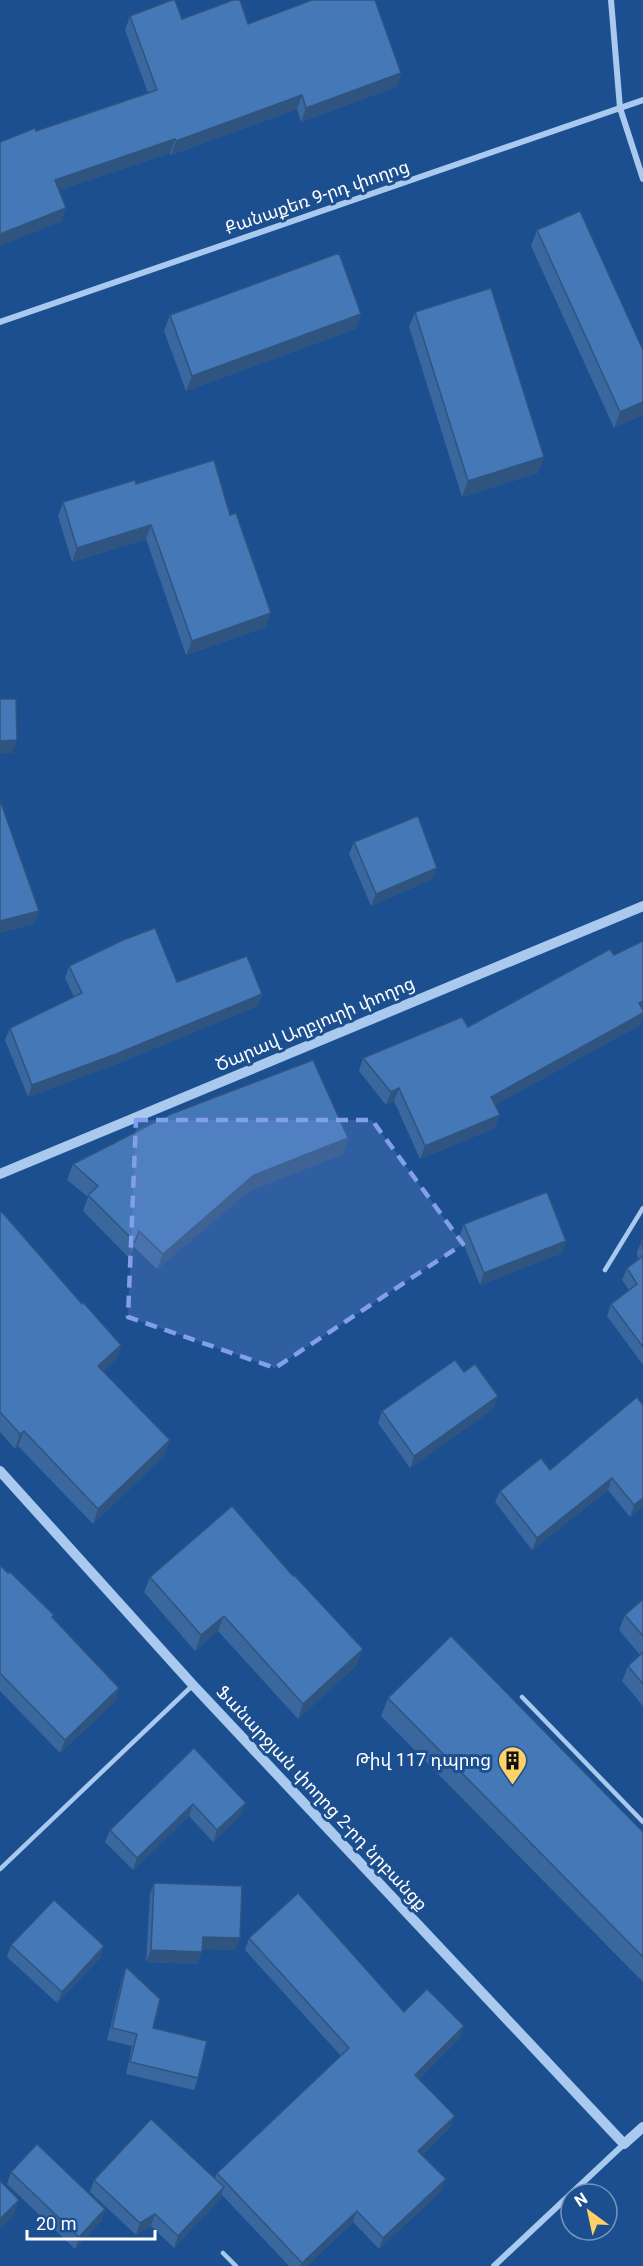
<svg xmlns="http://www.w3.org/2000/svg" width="643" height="2266" font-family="Roboto,'Noto Sans Armenian',sans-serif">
  <rect width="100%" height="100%" fill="#1b4f8f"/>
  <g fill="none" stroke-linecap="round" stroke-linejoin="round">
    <g stroke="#a9c9ee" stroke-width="4.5">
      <path d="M605 1270 643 1208"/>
      <path d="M522 1697 643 1822"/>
      <path d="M0 1869 193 1685"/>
      <path d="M223 2253 236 2266"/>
    </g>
    <g stroke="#a9c9ee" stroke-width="6">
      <path d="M611 0 620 108 643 179"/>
      <path d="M0 322 643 100"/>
      <path d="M494 2266 624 2144"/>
    </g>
    <g stroke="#a9c9ee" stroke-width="10">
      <path d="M0 1174 643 906"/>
      <path d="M0 1471 193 1685 624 2144 643 2127"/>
    </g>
  </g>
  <g fill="#3a679d">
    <path d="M130 16 248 24 401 73 396 87 301 122 297 109 171 155 170 153 59 190 66 208 61 222 36 131 148 93 125 30Z"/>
    <path d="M537 230 643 350V415L614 428 531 246Z"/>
    <path d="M415 312 544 457 538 473 462 497 409 327Z"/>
    <path d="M361 314 355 329 186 391 164 331 170 315Z"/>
    <path d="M136 484 230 515 266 627 186 655 146 539 72 562 58 516 63 502Z"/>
    <path d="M354 842 432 879 371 906 349 854Z"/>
    <path d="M643 941V1016L640 1025 495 1105V1128L420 1159 394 1101 386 1105 359 1071 363 1058 468 1027Z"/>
    <path d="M69 966 177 982 262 994 258 1006 111 1066 28 1097 5 1040 10 1028 74 997 65 978Z"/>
    <path d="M348 1138 343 1154 249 1191 157 1269 134 1247 129 1258 83 1211 88 1197 67 1180 73 1164Z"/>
    <path d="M0 1213 82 1304 121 1345 116 1360 103 1371 165 1455 93 1524 18 1446 15 1449 0 1432Z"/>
    <path d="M464 1224 566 1241 562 1253 480 1285 460 1235Z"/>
    <path d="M643 1238V1365L607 1316 611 1304 629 1290 622 1280 627 1268 638 1260 637 1252Z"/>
    <path d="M498 1396 494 1408 410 1468 378 1423 382 1411Z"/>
    <path d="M643 1405V1506L630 1517 608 1490 532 1550 495 1502 500 1491 550 1470Z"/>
    <path d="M0 1565 54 1615 53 1618 119 1688 115 1701 60 1753 0 1691Z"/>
    <path d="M150 1577 357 1665 298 1719 218 1631 195 1651 144 1592Z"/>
    <path d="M643 1599V1706L622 1681 628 1666 640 1655 619 1630 625 1615Z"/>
    <path d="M388 1698 643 1832V1982L381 1716Z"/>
    <path d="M194 1748 246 1803 241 1815 213 1842 189 1816 133 1870 105 1842 110 1830Z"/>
    <path d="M154 1883 235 1950 202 1949 197 1964 146 1962 150 1894Z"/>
    <path d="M249 1938 460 2038 419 2079 450 2128 422 2155 441 2191 379 2249 353 2222 307 2266H289L221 2194 220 2199 174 2248 151 2226 136 2235 90 2192 94 2180 215 2178 217 2173 341 2056 245 1950Z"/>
    <path d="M11 1945 100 1958 57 2003 7 1957Z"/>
    <path d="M126 1967 153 2028 198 2078 194 2090 126 2074 132 2046 107 2040 122 1979Z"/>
    <path d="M11 2172 105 2209 101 2221 75 2249 7 2184Z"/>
  </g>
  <g fill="#305480">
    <path d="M401 73 396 87 301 122 306 108Z"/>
    <path d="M302 95 297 109 171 155 176 141Z"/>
    <path d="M175 139 170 153 50 193 55 180Z"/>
    <path d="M66 208 61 222 0 246V234Z"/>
    <path d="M361 314 355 329 186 391 192 376Z"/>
    <path d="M643 402V415L614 428 620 412Z"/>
    <path d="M544 457 538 473 462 497 468 481Z"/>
    <path d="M151 525 146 539 72 562 77 548Z"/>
    <path d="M271 613 266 627 186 655 192 641Z"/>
    <path d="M17 740 13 753 0 754V741Z"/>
    <path d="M437 868 432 879 371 906 376 894Z"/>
    <path d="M39 911 34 924 0 933V921Z"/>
    <path d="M262 994 258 1006 111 1066 28 1097 32 1085Z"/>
    <path d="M643 1001V1011L639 1003Z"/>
    <path d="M643 1013V1016L640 1025 486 1110 491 1097Z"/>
    <path d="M399 1088 394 1101 386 1105 391 1092Z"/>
    <path d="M500 1115 495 1128 420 1159 425 1146Z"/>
    <path d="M348 1138 343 1154 249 1191 157 1269 163 1254 254 1175Z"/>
    <path d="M566 1241 562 1253 480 1285 484 1273Z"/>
    <path d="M121 1345 116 1360 93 1380 98 1366Z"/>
    <path d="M498 1396 494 1408 410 1468 414 1456Z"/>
    <path d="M24 1431 18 1446 15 1449 20 1434Z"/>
    <path d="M170 1440 165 1455 93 1524 98 1509Z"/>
    <path d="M612 1478 608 1490 532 1550 537 1538Z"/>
    <path d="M643 1498V1506L630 1517 634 1505Z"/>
    <path d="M224 1616 218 1631 195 1651 201 1635Z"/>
    <path d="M363 1649 357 1665 298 1719 303 1704Z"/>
    <path d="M119 1688 115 1701 60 1753 65 1740Z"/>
    <path d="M246 1803 241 1815 213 1842 217 1830Z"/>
    <path d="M193 1804 189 1816 133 1870 137 1858Z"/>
    <path d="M203 1937 240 1938 235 1950 198 1949Z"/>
    <path d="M104 1946 100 1958 57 2003 62 1992Z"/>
    <path d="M151 1950 202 1952 197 1964 146 1962Z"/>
    <path d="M464 2026 460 2038 411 2087 415 2075Z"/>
    <path d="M455 2116 450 2128 414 2163 418 2151Z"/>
    <path d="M446 2179 441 2191 379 2249 383 2238Z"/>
    <path d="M224 2187 220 2199 174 2248 178 2236Z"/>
    <path d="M19 2200 14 2215 0 2229V2219Z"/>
    <path d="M105 2209 101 2221 75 2249 79 2237Z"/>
    <path d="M357 2211 353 2222 307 2266H300L302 2263Z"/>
    <path d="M155 2214 151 2226 136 2235 140 2223Z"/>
  </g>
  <g fill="#4478b7" stroke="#305480" stroke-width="1.5">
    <path d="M172 0H175L182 19 233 0H240L248 24 312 0H375L401 73 306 108 302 95 176 141 175 139 55 180 66 208 0 234V142L35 128 36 131 157 90 130 16Z"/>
    <path d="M580 211 643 350V402L620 412 537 230Z"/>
    <path d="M339 253 361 314 192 376 170 315Z"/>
    <path d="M491 288 544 457 468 481 415 312Z"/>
    <path d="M214 460 230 515 236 513 271 613 192 641 151 525 77 548 63 502 135 480 136 484Z"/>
    <path d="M0 699H16L17 740 0 741Z"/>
    <path d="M0 800 39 911 0 921Z"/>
    <path d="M418 816 437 868 376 894 354 842Z"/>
    <path d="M155 928 177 982 247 956 262 994 116 1054 32 1085 10 1028 82 993 69 966 123 940Z"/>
    <path d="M643 941V1001L639 1003 643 1010V1013L491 1097 500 1115 425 1146 399 1088 391 1092 363 1058 462 1017 468 1027 610 949 614 955Z"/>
    <path d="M313 1060 348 1138 254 1175 163 1254 139 1231 135 1242 88 1195 98 1186 73 1164 171 1114Z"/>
    <path d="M547 1192 566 1241 484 1273 464 1224Z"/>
    <path d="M2 1212 82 1304 83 1302 121 1345 98 1366 170 1440 98 1509 24 1431 20 1434 0 1412V1213Z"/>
    <path d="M643 1238V1250L641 1240Z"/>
    <path d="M643 1256V1347L611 1304 637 1284 627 1268Z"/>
    <path d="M455 1360 464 1372 475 1364 498 1396 414 1456 382 1411Z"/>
    <path d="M637 1397 643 1405V1498L634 1505 612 1478 537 1538 500 1491 541 1458 550 1470Z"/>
    <path d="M232 1506 293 1576 294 1575 363 1649 303 1704 224 1616 201 1635 150 1577Z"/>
    <path d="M0 1565 8 1573 10 1572 54 1615 52 1617 119 1688 65 1740 0 1673Z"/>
    <path d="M643 1599V1636L625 1615Z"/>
    <path d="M451 1636 643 1832V1957L388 1698Z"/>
    <path d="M643 1652V1684L628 1666Z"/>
    <path d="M194 1748 246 1803 217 1830 193 1804 137 1858 110 1830Z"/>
    <path d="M154 1883 242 1886 240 1938 203 1937 202 1952 151 1950Z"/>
    <path d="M298 1893 404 2012 427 1989 464 2026 415 2075 455 2116 418 2151 446 2179 383 2238 357 2211 302 2263 217 2173 349 2048 249 1938Z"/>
    <path d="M54 1900 104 1946 62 1992 11 1945Z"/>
    <path d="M126 1967 160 1999 153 2028 207 2041 198 2078 130 2062 137 2034 112 2028Z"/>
    <path d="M151 2119 224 2187 178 2236 155 2214 140 2223 94 2180Z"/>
    <path d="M37 2144 105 2209 79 2237 11 2172Z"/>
    <path d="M0 2181 19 2200 0 2219Z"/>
  </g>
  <path fill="#839eea" fill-opacity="0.2" stroke="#839eea" stroke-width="4.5" stroke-dasharray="12 8" stroke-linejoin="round" d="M136 1120H372L463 1244 275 1368 128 1317Z"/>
  <defs>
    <symbol id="building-pin" viewBox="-11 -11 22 30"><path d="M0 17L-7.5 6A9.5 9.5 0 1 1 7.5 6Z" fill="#ffd166" stroke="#1b4f8f"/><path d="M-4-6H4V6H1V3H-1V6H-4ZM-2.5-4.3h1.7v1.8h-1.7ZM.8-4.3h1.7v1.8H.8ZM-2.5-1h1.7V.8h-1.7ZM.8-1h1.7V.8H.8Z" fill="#111"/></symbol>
  </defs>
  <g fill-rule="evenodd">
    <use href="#building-pin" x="496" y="1744" width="33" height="45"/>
  </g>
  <g text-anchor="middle" stroke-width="6" stroke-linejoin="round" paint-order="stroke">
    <g font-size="18" fill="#fff" stroke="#1b4f8f">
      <text transform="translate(317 197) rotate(-19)" y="6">Քանաքեռ 9-րդ փողոց</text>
      <text transform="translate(315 1024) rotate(-23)" y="6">Ծարավ Աղբյուրի փողոց</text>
      <text transform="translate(322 1798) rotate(47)" y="6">Ֆանարջյան փողոց 2-րդ նրբանցք</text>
    </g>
    <g font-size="18" fill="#fff" stroke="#1b4f8f" text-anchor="end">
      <text x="491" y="1766">Թիվ 117 դպրոց</text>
    </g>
  </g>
  <g transform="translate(589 2212) rotate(327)"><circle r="28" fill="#1b4f8f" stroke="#7695bc" stroke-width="1.5"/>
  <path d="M0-4.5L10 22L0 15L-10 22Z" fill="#ffd166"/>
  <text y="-9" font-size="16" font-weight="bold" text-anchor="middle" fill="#ffffff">N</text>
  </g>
  <path d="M27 2230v9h128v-9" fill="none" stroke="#ffffff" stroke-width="3"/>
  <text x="36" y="2230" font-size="18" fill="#ffffff" stroke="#1b4f8f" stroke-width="4.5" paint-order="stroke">20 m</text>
</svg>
